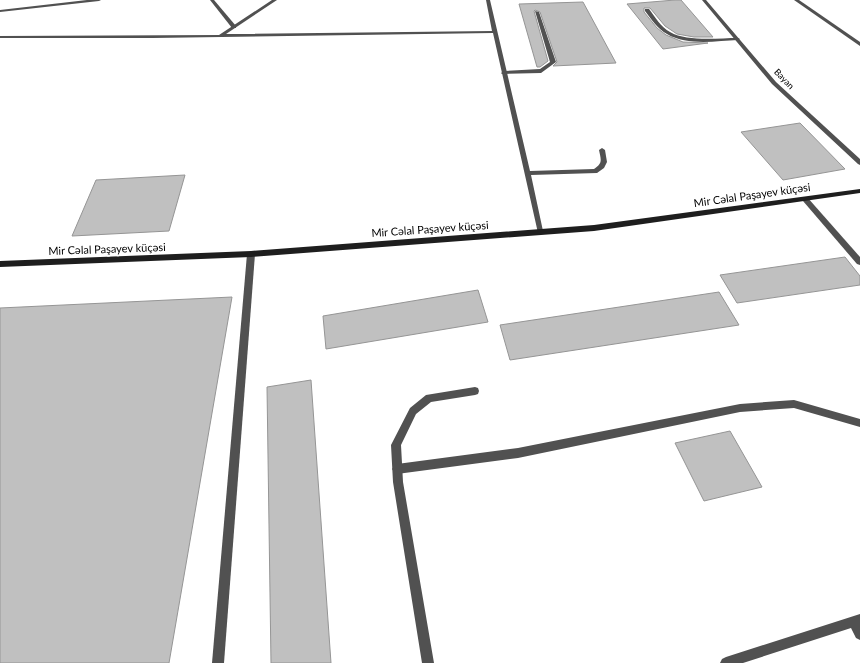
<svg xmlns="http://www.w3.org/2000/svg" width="860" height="663" font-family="Lato,sans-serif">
  <rect width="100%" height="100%" fill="#fff"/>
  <g fill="#c0c0c0" stroke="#959595">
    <path d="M675 0H681L713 37H694L677 34 665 26 650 8H644V12L657 28 666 35 683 42 708 43 663 49 627 4Z"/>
    <path d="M583 2 616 63 553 66 557 62 540 12 535 10 534 11 548 61 540 67H537L519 4Z"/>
    <path d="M800 123 845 169 783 180 741 132Z"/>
    <path d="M185 175 169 231 72 236 96 180Z"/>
    <path d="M845 257 860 276V285L737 303 720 275Z"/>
    <path d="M478 290 488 322 326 349 323 316Z"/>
    <path d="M719 292 739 325 510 360 500 325Z"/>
    <path d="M232 297 169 663H0V308Z"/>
    <path d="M311 380 331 663H271L267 387Z"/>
    <path d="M730 431 762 487 704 501 675 443Z"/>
  </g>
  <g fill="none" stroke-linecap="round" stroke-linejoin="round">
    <g fill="#515151" fill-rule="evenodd">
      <path d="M87 0H101L99 1 0 12V10Z"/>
      <path d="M210 0H214L236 26V28H232Z"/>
      <path d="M645 9H649C655 17 661 27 670 32 687 42 718 38 738 38L740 39 738 40C716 41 687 46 667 34 658 29 651 19 645 11Z"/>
      <path d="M535 11 539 12 556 62 541 73 502 74 501 73 504 71 540 69 550 62Z"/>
      <path d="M794 400 860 419V427L794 408 740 412 518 458 397 474 394 472 392 469 394 466 397 464 518 448 740 404Z"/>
    </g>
    <g fill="#515151" fill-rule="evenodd">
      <path d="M272 0H277L226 34 492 31 486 0H490L530 171 594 169C603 163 601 160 599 150L602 148 605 150 607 162 604 168 597 173 531 175 543 231 540 234 538 233 493 33 153 38H0V36L219 35Z"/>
      <path d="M702 0H706L776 82 860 159V165L858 164 772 84Z"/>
      <path d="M794 0H799L860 42V46Z"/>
      <path d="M803 197H807L860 257V265L857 264 803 201Z"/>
      <path d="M251 251 255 254 224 663H212L247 254Z"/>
      <path d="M475 387 478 388 479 391 478 394 475 395 431 402 416 414 401 445 403 482 434 663H422L393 482 391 445 410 408 426 395Z"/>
      <path d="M860 614V640L856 638 851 628 743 663H720L722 659 726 657Z"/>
    </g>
    <path fill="#1e1e1e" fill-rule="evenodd" d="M860 189V193L594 231 251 257 0 267V261L251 251 594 225Z"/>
  </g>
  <g text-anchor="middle" stroke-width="3.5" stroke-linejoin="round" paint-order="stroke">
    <g font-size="9" fill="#000" stroke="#fff">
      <text transform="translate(784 79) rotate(46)" y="3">Bayan</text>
    </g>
    <g font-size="11" fill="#000" stroke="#fff">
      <text transform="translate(752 195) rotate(-8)" y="4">Mir Cəlal Paşayev küçəsi</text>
      <text transform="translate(430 229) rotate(-4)" y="4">Mir Cəlal Paşayev küçəsi</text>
      <text transform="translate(107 249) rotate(-2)" y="4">Mir Cəlal Paşayev küçəsi</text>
    </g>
  </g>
</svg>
